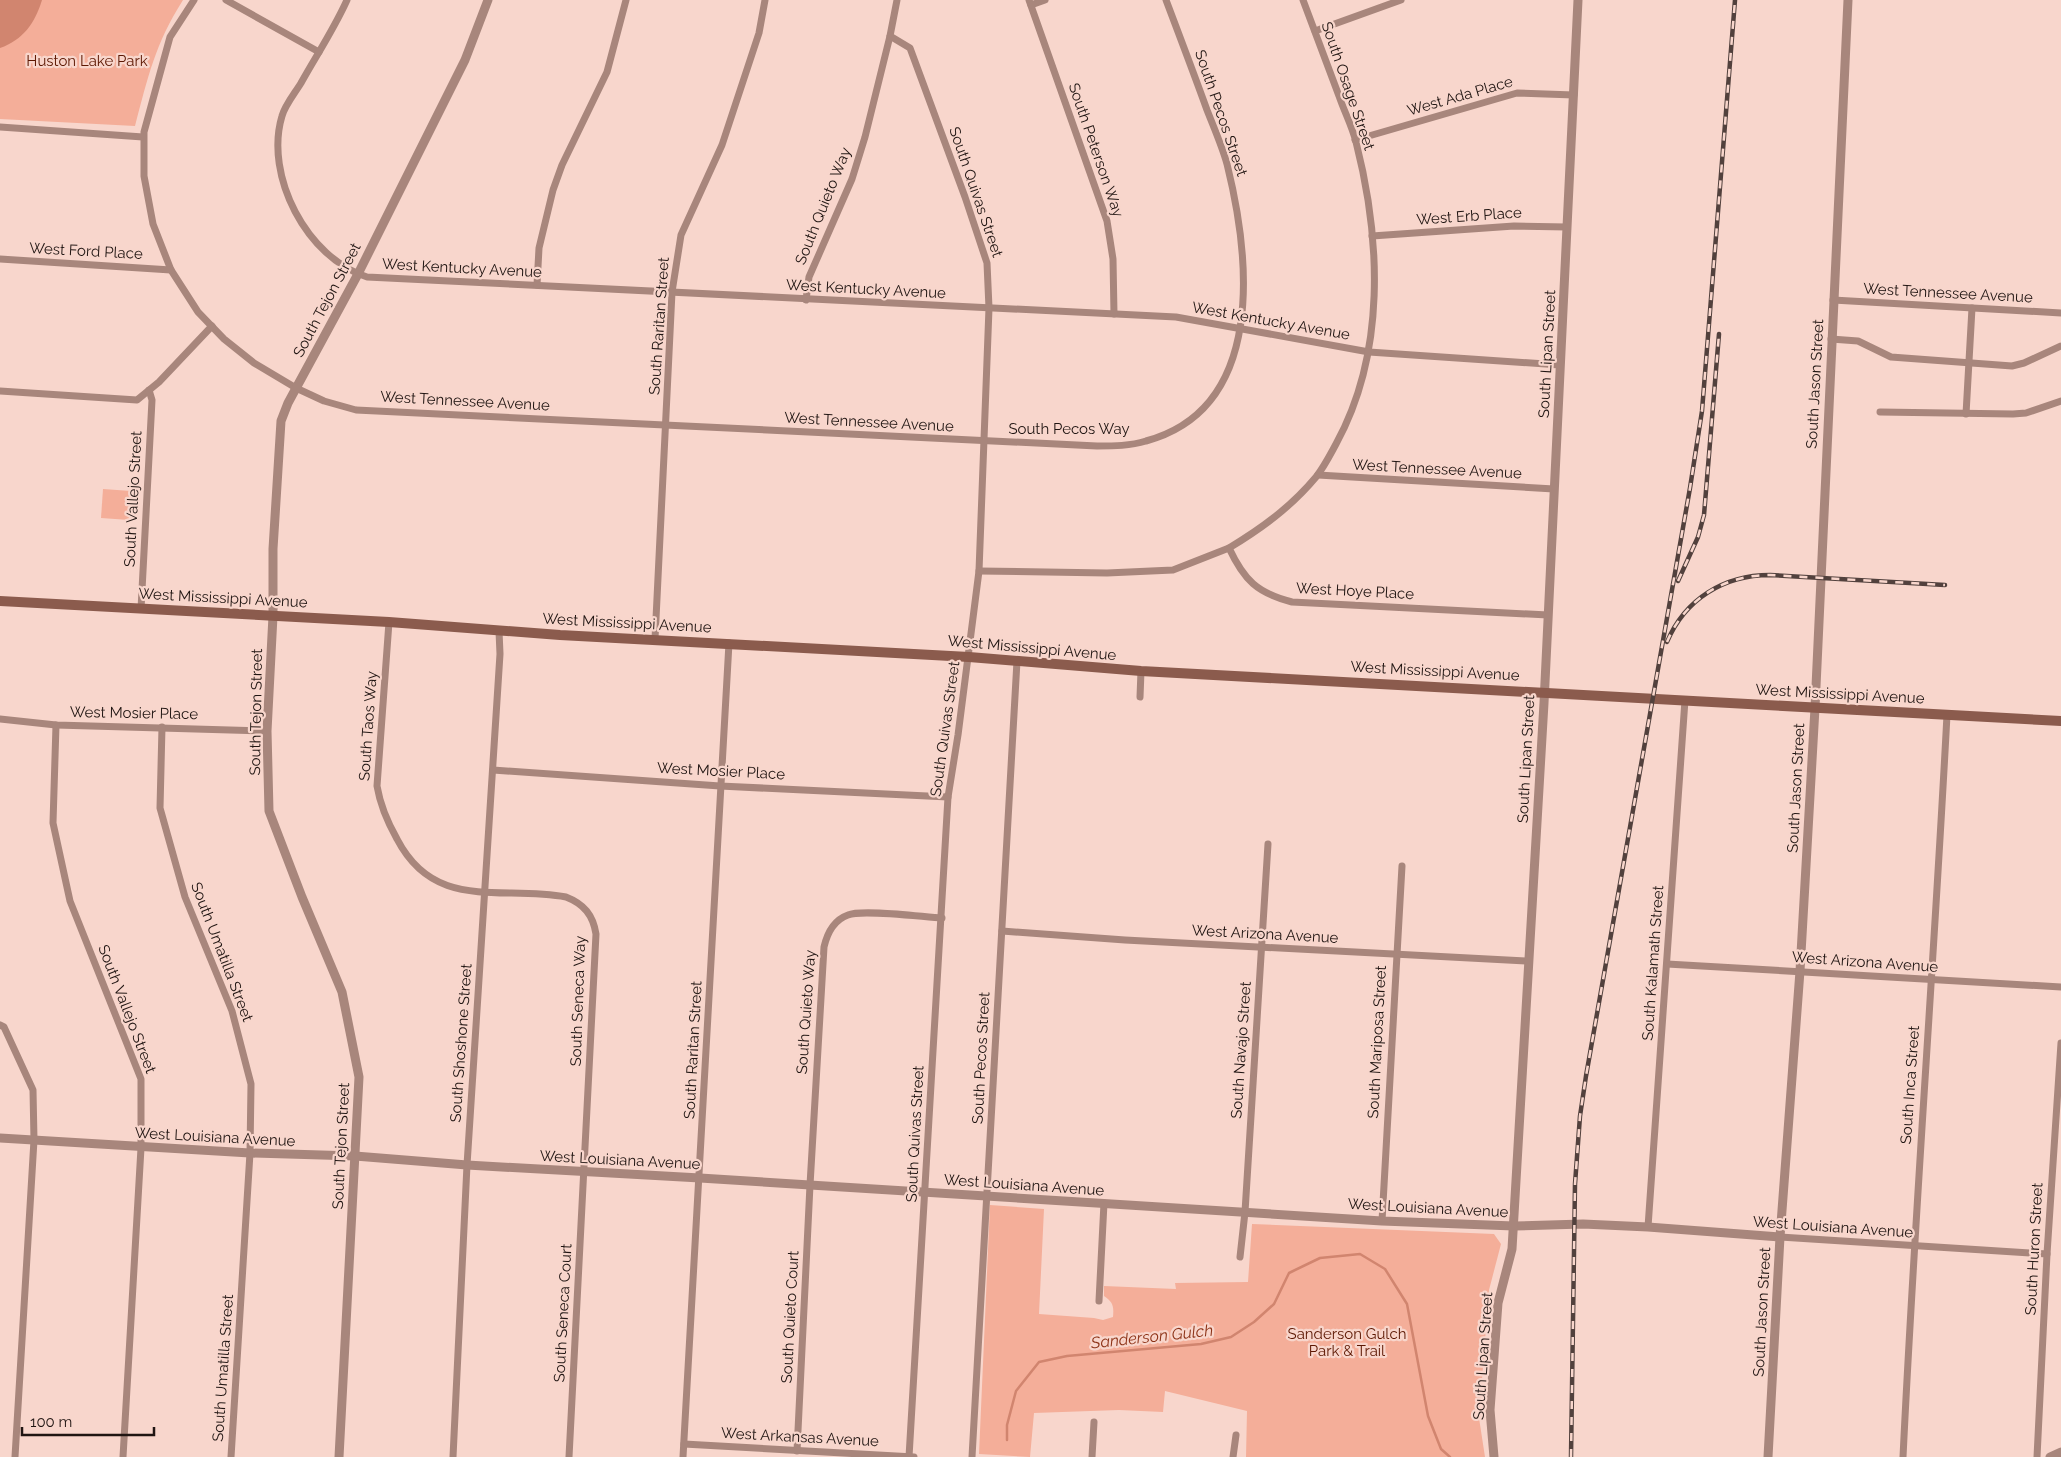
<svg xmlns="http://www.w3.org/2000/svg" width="2061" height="1457" font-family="Raleway,sans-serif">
  <rect width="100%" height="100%" fill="#f8d6cc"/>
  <g fill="#f4ae99">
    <path d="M0 0H183C155 44 148 77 135 126L0 119Z"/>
    <path d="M103 489 131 491 129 520 101 518Z"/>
    <path d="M990 1205 1044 1209 1039 1314 1094 1318 1103 1320 1113 1317C1114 1306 1113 1302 1104 1296V1286L1176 1289 1175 1283 1248 1282 1252 1224 1494 1234 1501 1244 1489 1290 1479 1418 1485 1457H1246L1247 1411 1165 1391 1163 1412 1119 1410 1034 1413 1030 1457 979 1454Z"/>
  </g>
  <path fill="#d1856f" d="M0 0H42C35 23 23 40 0 48Z"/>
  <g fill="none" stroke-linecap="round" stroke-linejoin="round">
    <path stroke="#d1856f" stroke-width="2.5" d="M1007 1440V1425L1016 1391 1039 1362 1067 1356 1201 1344 1231 1337 1254 1322 1274 1304 1289 1273 1320 1258 1360 1254 1385 1269 1407 1304 1428 1416 1441 1449 1450 1457"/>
    <g stroke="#a8867c" stroke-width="7">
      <path d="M194 0 170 37 144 132V176L153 224 171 270 198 312 224 339 254 363 296 388 324 401 356 410 1097 446C1114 446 1130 446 1146 441 1267 408 1250 257 1227 164 1222 146 1214 128 1207 110 1194 74 1180 37 1166 0"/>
      <path d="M226 0 319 52"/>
      <path d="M347 0C334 29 316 56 301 83 295 93 285 105 282 116 264 176 307 258 367 277L1176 317 1369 352 1560 365"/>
      <path d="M897 0 890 36 910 48 965 197 987 263 989 308 979 571 958 735 948 797 909 1457"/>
      <path d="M1029 0 1107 221 1113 259 1114 314"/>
      <path d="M1031 5 1045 0"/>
      <path d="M1315 31 1401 0"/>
      <path d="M0 127 143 137"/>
      <path d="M1355 140 1517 93 1574 95"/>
      <path d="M1372 236 1514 226 1567 227"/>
      <path d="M0 259 171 270"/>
      <path d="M537 285 539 248 553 190 562 165 607 72 626 0"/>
      <path d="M806 300 809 277 852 179 865 137 890 36"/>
      <path d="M1833 300 2061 313"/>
      <path d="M1831 339 1858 341 1891 357 2012 366 2024 363 2061 346"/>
      <path d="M0 391 137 400 159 382 212 326"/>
      <path d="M1880 412 2013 414 2026 413 2061 401"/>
      <path d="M1966 414 1972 308"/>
      <path d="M1318 475 1554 489"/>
      <path d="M1229 548C1262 528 1291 507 1316 477 1324 467 1330 455 1336 444 1386 353 1381 240 1356 142 1352 126 1344 111 1339 96 1327 64 1315 32 1303 0"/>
      <path d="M979 571 1107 573 1173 570 1229 548C1244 580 1257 593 1292 602L1548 615"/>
      <path d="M141 609 152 400 149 390"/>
      <path d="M389 622 377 786C380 804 388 823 397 839 435 912 500 885 566 897 584 904 593 915 596 934L569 1457"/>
      <path d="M655 639 672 292 681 235 722 145 759 33 765 0"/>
      <path d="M1140 697 1141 671"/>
      <path d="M0 719 56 725 267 731"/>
      <path d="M56 725 53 823 70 901 141 1079V1148L123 1457"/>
      <path d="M162 727 160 808 185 897 232 1011 251 1084 250 1153 231 1457"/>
      <path d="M493 770 720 786 948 797"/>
      <path d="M1002 931 1125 940 1528 961"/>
      <path d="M1667 964 2061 987"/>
      <path d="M0 1025 4 1027 33 1090 34 1140 15 1457"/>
      <path d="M1382 1221 1402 866"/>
      <path d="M1648 1227 1685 700"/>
      <path d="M1780 1237 2047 1254"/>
      <path d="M1240 1257 1245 1212 1268 844"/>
      <path d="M1099 1301 1104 1203"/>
      <path d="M684 1444 914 1457"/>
      <path d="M797 1451 810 1185 824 947C827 934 834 920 848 915 862 909 923 917 942 918"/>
      <path d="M453 1457 467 1165 500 654 499 631"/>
      <path d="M683 1457 729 643"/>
      <path d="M972 1457 1017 661"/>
      <path d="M1092 1457 1094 1422"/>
      <path d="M1233 1457 1236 1435"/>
      <path d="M1903 1457C1915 1209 1934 962 1947 715"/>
      <path d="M2037 1457 2047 1254 2061 1043"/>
    </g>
    <g stroke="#a8867c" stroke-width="9">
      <path d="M0 1138 250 1153 355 1156 467 1165 700 1178 1382 1221 1514 1226 1583 1224 1648 1227 1780 1237"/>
      <path d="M339 1457 359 1077 342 992 302 897 269 811 267 731 273 616V549L281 421 288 403 358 274 465 60 488 0"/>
      <path d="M1494 1457 1490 1410 1498 1303 1512 1249 1544 703 1578 0"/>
      <path d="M1768 1457 1780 1237 1800 971 1815 708 1848 0"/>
      <path d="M2050 1457 2061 1452"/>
    </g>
    <path stroke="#8b5b4d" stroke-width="10" d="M0 601 389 622 560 635 969 657 1141 671 2061 721"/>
    <defs>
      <g id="rail">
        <path d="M1678 581 1698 537 1704 515 1719 334"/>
        <path d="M1667 642C1685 599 1724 575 1770 575L1945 585"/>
        <path d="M1571 1457 1575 1184 1580 1116 1586 1076 1690 488 1702 411 1735 0"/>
      </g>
    </defs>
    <use href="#rail" stroke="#52413d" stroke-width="4.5"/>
    <use href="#rail" stroke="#f8d6cc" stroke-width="2.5" stroke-dasharray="8" stroke-linecap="butt"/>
  </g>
  <g text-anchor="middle" stroke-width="4.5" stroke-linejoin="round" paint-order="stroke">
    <g font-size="15" fill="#5d1803" stroke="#f8d6cc">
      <text x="87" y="66">Huston Lake Park</text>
      <text x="1347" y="1339">Sanderson Gulch<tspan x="1347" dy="17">Park &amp; Trail</tspan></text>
    </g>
    <g font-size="15" fill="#201512" stroke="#f8d6cc">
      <text transform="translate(1348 86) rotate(71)" y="5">South Osage Street</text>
      <text transform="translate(1460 96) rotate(-16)" y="5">West Ada Place</text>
      <text transform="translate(1221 113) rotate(71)" y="5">South Pecos Street</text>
      <text transform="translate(1096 150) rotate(71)" y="5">South Peterson Way</text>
      <text transform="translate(976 192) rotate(71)" y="5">South Quivas Street</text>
      <text transform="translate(823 206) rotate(-68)" y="5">South Quieto Way</text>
      <text transform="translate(1469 216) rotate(-4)" y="5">West Erb Place</text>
      <text transform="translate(86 251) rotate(3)" y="5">West Ford Place</text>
      <text transform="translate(462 268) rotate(3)" y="5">West Kentucky Avenue</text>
      <text transform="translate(866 289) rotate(3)" y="5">West Kentucky Avenue</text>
      <text transform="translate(1948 293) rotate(3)" y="5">West Tennessee Avenue</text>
      <text transform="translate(327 300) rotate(-62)" y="5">South Tejon Street</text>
      <text transform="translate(1271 321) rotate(10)" y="5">West Kentucky Avenue</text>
      <text transform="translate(659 326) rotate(-86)" y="5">South Raritan Street</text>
      <text transform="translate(1547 354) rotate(-87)" y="5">South Lipan Street</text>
      <text transform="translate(1815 384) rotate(-87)" y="5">South Jason Street</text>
      <text transform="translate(465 401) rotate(3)" y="5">West Tennessee Avenue</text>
      <text transform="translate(869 422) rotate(3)" y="5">West Tennessee Avenue</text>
      <text x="1069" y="434">South Pecos Way</text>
      <text transform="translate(1437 469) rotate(3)" y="5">West Tennessee Avenue</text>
      <text transform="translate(133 499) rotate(-87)" y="5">South Vallejo Street</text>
      <text transform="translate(1355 591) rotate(3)" y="5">West Hoye Place</text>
      <text transform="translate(223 598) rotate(3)" y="5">West Mississippi Avenue</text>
      <text transform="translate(627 623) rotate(3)" y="5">West Mississippi Avenue</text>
      <text transform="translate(1032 648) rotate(5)" y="5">West Mississippi Avenue</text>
      <text transform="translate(1435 671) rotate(3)" y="5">West Mississippi Avenue</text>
      <text transform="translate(1840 694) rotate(3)" y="5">West Mississippi Avenue</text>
      <text transform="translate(256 712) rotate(-89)" y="5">South Tejon Street</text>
      <text transform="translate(134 713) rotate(1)" y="5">West Mosier Place</text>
      <text transform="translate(368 726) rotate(-86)" y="5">South Taos Way</text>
      <text transform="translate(945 729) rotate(-82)" y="5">South Quivas Street</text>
      <text transform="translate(1526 759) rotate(-87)" y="5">South Lipan Street</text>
      <text transform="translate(721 771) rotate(3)" y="5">West Mosier Place</text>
      <text transform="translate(1796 788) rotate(-87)" y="5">South Jason Street</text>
      <text transform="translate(1265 934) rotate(3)" y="5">West Arizona Avenue</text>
      <text transform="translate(222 952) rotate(69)" y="5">South Umatilla Street</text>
      <text transform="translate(1865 962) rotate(4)" y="5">West Arizona Avenue</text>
      <text transform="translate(1653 963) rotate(-86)" y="5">South Kalamath Street</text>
      <text transform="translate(578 1001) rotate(-88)" y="5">South Seneca Way</text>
      <text transform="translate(127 1009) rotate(69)" y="5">South Vallejo Street</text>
      <text transform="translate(806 1012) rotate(-86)" y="5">South Quieto Way</text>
      <text transform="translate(1377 1042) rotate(-87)" y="5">South Mariposa Street</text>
      <text transform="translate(461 1043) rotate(-86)" y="5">South Shoshone Street</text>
      <text transform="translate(693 1050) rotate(-87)" y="5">South Raritan Street</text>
      <text transform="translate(1241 1050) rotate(-86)" y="5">South Navajo Street</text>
      <text transform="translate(981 1058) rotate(-87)" y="5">South Pecos Street</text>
      <text transform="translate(1910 1085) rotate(-86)" y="5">South Inca Street</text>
      <text transform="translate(915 1134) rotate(-87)" y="5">South Quivas Street</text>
      <text transform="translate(215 1137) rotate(3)" y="5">West Louisiana Avenue</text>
      <text transform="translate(341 1146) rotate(-87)" y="5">South Tejon Street</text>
      <text transform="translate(620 1160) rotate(3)" y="5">West Louisiana Avenue</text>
      <text transform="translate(1024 1185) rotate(4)" y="5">West Louisiana Avenue</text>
      <text transform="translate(1428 1208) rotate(3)" y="5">West Louisiana Avenue</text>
      <text transform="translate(1833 1227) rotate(4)" y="5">West Louisiana Avenue</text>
      <text transform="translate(2034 1249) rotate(-87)" y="5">South Huron Street</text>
      <text transform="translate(1762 1312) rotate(-87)" y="5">South Jason Street</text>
      <text transform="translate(563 1313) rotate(-87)" y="5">South Seneca Court</text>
      <text transform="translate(790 1317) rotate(-87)" y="5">South Quieto Court</text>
      <text transform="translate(1483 1356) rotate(-86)" y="5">South Lipan Street</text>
      <text transform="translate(223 1368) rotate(-86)" y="5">South Umatilla Street</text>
      <text transform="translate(800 1437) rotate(3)" y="5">West Arkansas Avenue</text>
    </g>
    <g font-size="16" font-style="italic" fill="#8c3115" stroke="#f8d6cc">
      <text transform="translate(1152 1336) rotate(-6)" y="6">Sanderson Gulch</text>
    </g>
  </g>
  <path d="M22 1427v8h132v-8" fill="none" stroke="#201512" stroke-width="2.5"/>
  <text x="30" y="1427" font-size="15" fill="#201512" stroke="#f8d6cc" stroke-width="4" paint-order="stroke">100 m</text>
</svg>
